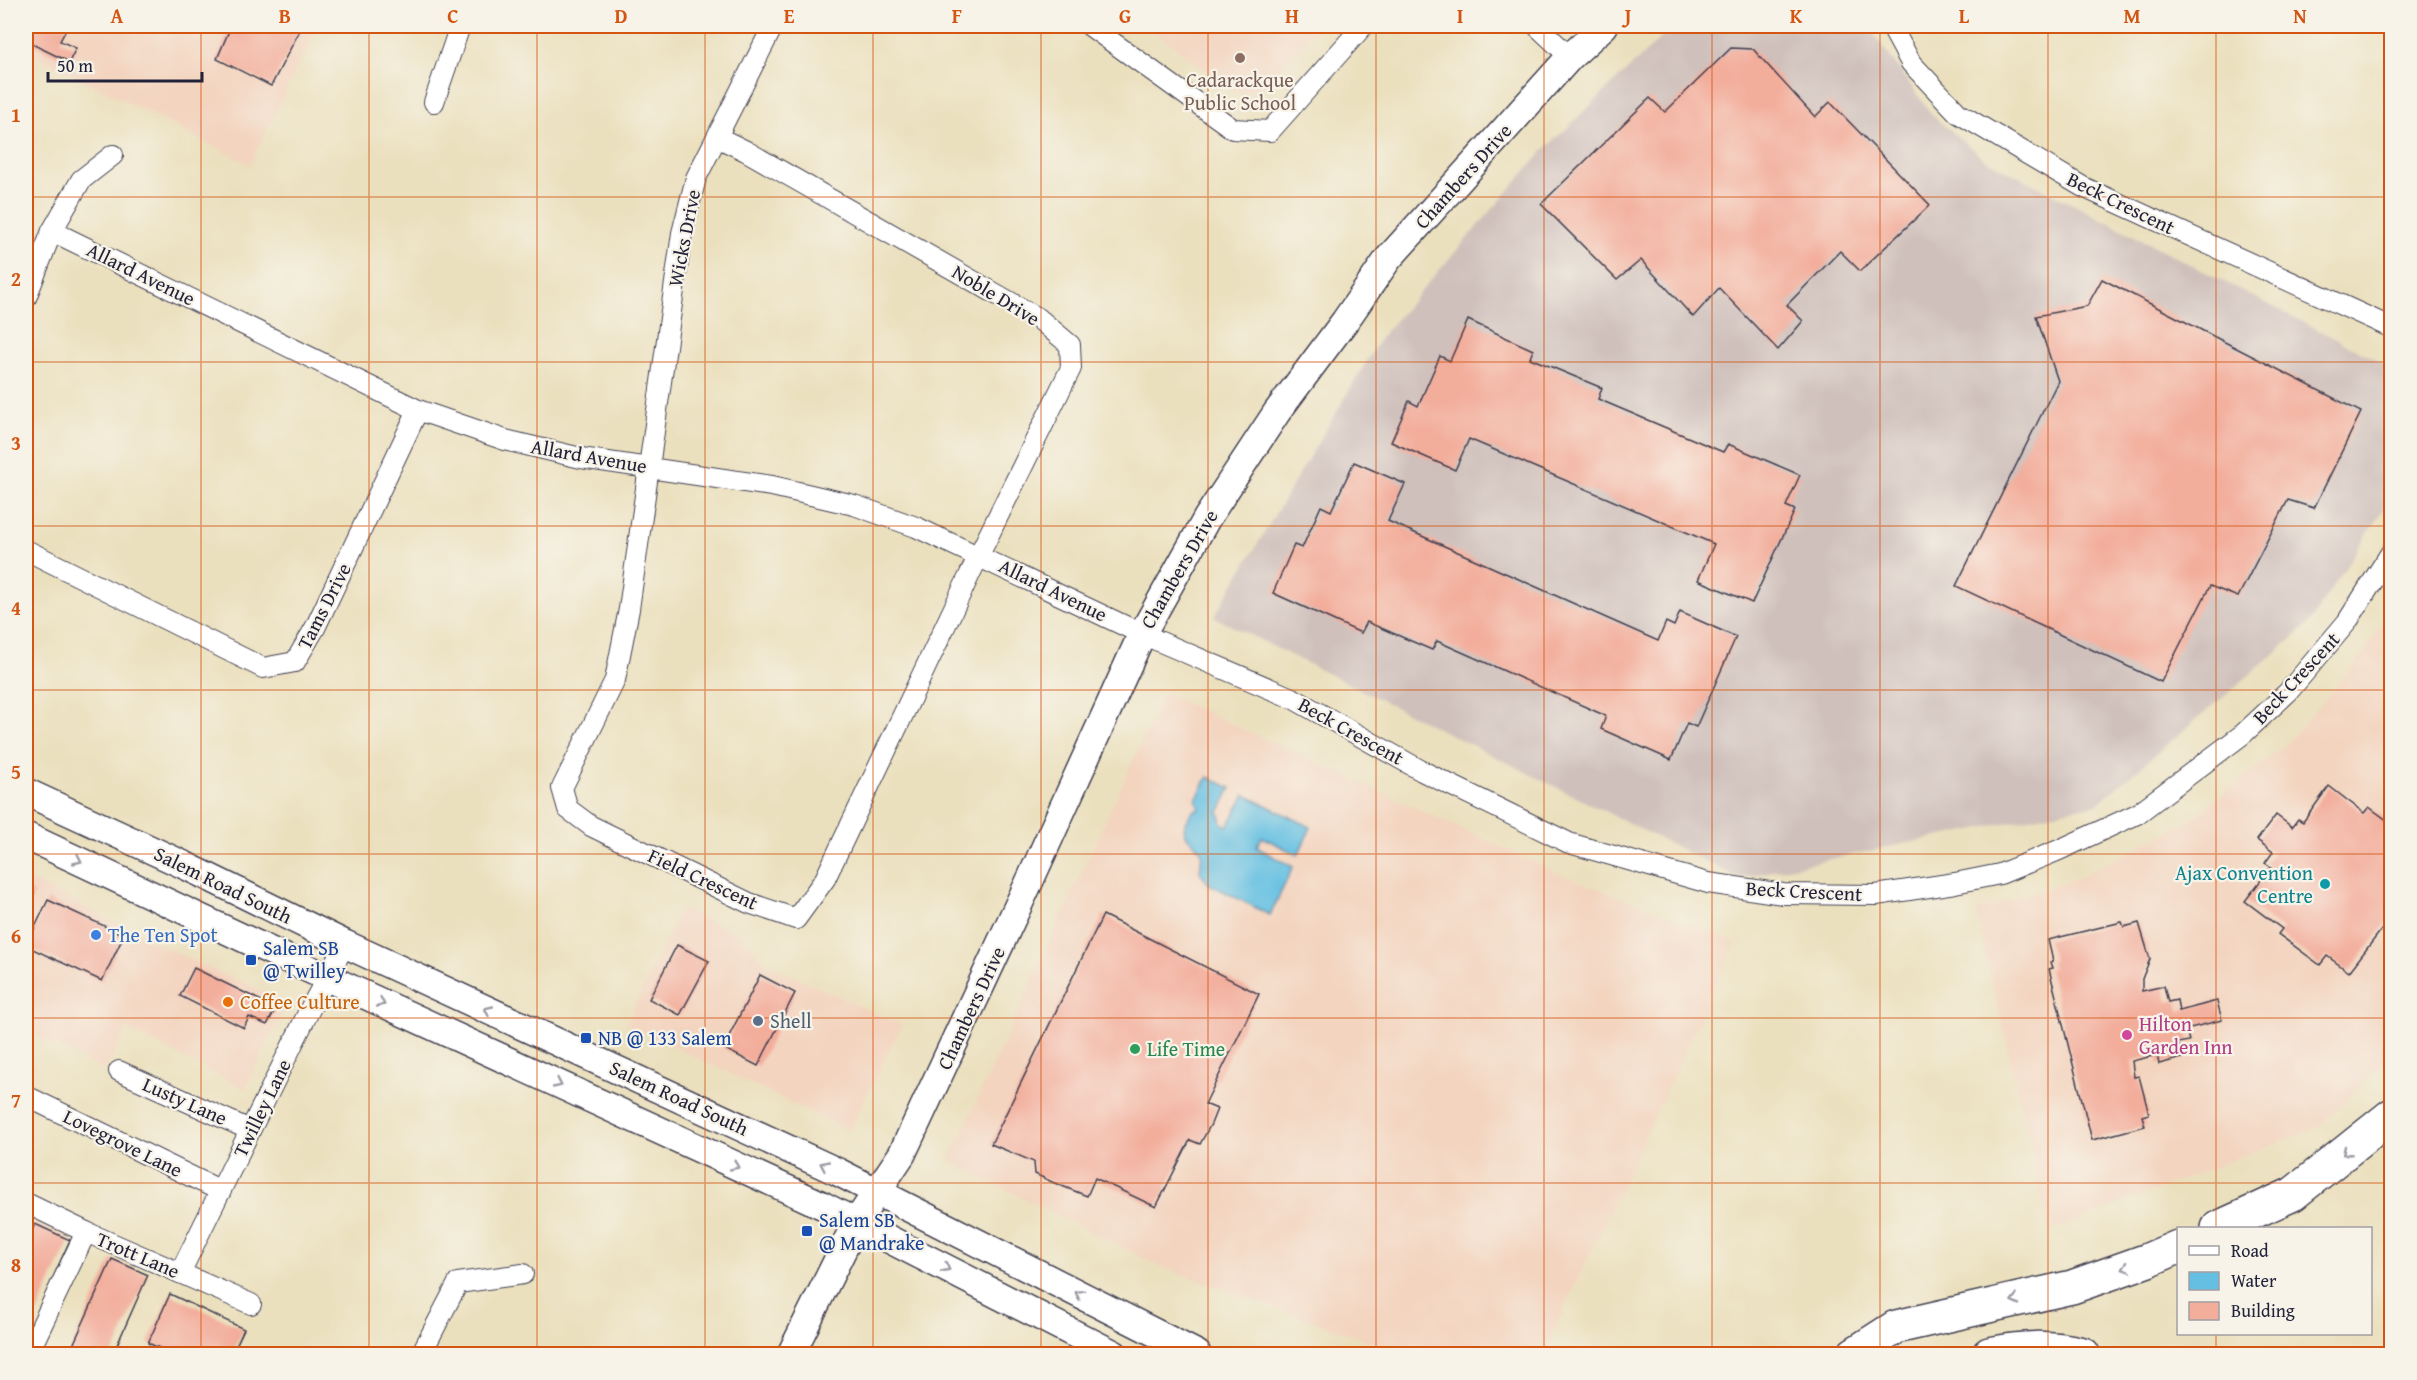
<svg xmlns="http://www.w3.org/2000/svg" width="2417" height="1380" font-family="'Gentium Book Plus',serif">
  <rect width="100%" height="100%" fill="#f7f3e8"/>
  <filter id="ink" filterUnits="userSpaceOnUse"><feTurbulence type="fractalNoise" baseFrequency=".0167" numOctaves="2"/><feDisplacementMap in="SourceGraphic" scale="12" xChannelSelector="R" yChannelSelector="G"/><feConvolveMatrix kernelMatrix="1 2 1 2 8 2 1 2 1" color-interpolation-filters="sRGB"/></filter>
  <filter id="wash" filterUnits="userSpaceOnUse"><feTurbulence type="fractalNoise" baseFrequency=".008" numOctaves="4" result="noise"/><feDisplacementMap in="SourceGraphic" scale="24" xChannelSelector="R" yChannelSelector="G"/><feGaussianBlur stdDeviation="1.35" result="paint"/><feColorMatrix in="noise" values="0 0 0 0 0 0 0 0 0 0 0 0 0 0 0 0 0 1.4 0 .05"/><feComposite in="paint" operator="in"/></filter>
  <g filter="url(#wash)">
    <rect width="100%" height="100%" fill="#ebe0be"/>
    <g fill="#f3d4bf">
      <path d="M26 26H317L250 165 26 51Z"/>
      <path d="M1146 26H1321L1259 90 1239 94Z"/>
      <path d="M2391 609V1055L2318 1127 2050 1231 1976 911 2073 880 2185 824 2286 744 2363 655Z"/>
      <path d="M1164 693 1563 875 1736 942 1543 1354H1404L1159 1266 949 1161Z"/>
      <path d="M26 878 162 946 287 1003 245 1089 127 1029 105 1071 26 1030Z"/>
      <path d="M681 909 738 934 766 964 902 1025 849 1131 626 1024Z"/>
    </g>
    <path fill="#cfc0bb" d="M1673 26H1868L1932 115 1984 159 2391 367V498L2307 626 2097 804 1739 878 1214 617 1381 337 1546 148Z"/>
    <path fill="#64bfe2" stroke="#43708e" stroke-width="1.5" d="M1208 777 1231 788 1219 812 1222 823 1228 826 1245 795 1311 827 1298 855 1262 837 1256 847 1293 867 1270 915 1209 884 1200 873 1202 852 1186 835 1184 828 1191 812 1199 808 1196 799Z"/>
    <g id="blocks">
      <g fill="#f3ad9b">
        <path d="M26 26H68L60 41 76 48 69 62 26 41Z"/>
        <path d="M231 26H302L271 86 217 59Z"/>
        <path d="M1731 48 1753 49 1815 117 1830 102 1930 205 1860 271 1840 251 1787 305 1803 321 1778 350 1719 288 1693 317 1641 260 1617 280 1541 204 1650 98 1665 112Z"/>
        <path d="M2102 279 2361 412 2314 508 2288 500 2238 597 2210 586 2161 682 1956 586 2058 381 2036 316 2087 306Z"/>
        <path d="M1468 320 1533 350 1530 358 1602 388 1598 399 1723 452 1728 444 1800 475 1786 506 1795 510 1752 603 1698 580 1714 544 1469 439 1455 470 1391 442 1409 401 1418 406 1440 356 1450 361Z"/>
        <path d="M1354 462 1405 484 1388 521 1658 641 1666 622 1674 626 1680 612 1736 637 1696 727 1687 723 1671 760 1601 729 1606 716 1437 641 1432 650 1367 622 1361 633 1273 593 1294 545 1302 548 1321 506 1331 511Z"/>
        <path d="M2329 786 2364 813 2369 807 2392 824V916L2349 972 2327 956 2320 965 2278 934 2282 929 2245 901 2271 867 2265 863 2273 852 2257 840 2276 815 2292 827 2298 819 2303 822Z"/>
        <path d="M26 889 34 893 26 911Z"/>
        <path d="M48 900 124 935 102 981 26 946Z"/>
        <path d="M1103 915 1259 994 1205 1104 1217 1109 1211 1124 1200 1144 1190 1140 1156 1207 1095 1178 1087 1196 1052 1182 1035 1174 1034 1162 991 1144Z"/>
        <path d="M2122 922 2124 927 2139 923 2150 959 2142 979V991L2164 986 2168 1002 2177 1000 2179 1011 2217 1001 2222 1020 2186 1029 2189 1041 2178 1043 2182 1058 2159 1064 2157 1055 2132 1061 2134 1077 2139 1076 2149 1114 2142 1116 2145 1126 2092 1140 2049 969 2053 968 2051 962 2053 961 2048 940Z"/>
        <path d="M677 945 709 961 680 1015 649 999Z"/>
        <path d="M194 968 276 1008 267 1025 249 1017 244 1028 180 996Z"/>
        <path d="M760 975 795 993 758 1066 723 1048Z"/>
        <path d="M35 1224 70 1240 26 1337V1244Z"/>
        <path d="M112 1259 148 1275 113 1354H69Z"/>
        <path d="M170 1294 244 1329 232 1354H173L148 1343Z"/>
      </g>
    </g>
  </g>
  <g filter="url(#ink)">
    <use href="#blocks" fill-opacity="0" stroke="#403e4f" stroke-width="1.5"/>
    <g fill="none" stroke-linecap="round" stroke-linejoin="round">
      <defs>
        <g id="street">
          <path d="M1090 26 1233 129 1270 131 1363 26"/>
          <path d="M1537 26 1570 57"/>
          <path d="M1891 26 1911 63 1958 113 2083 187 2392 328"/>
          <path d="M434 102 460 26"/>
          <path d="M717 137 746 151 1038 318 1070 345 1071 368 979 555 825 879 796 919 749 903 591 826 568 809 562 788 615 680 629 609 682 233 696 178 773 26"/>
          <path d="M52 231 418 410 505 440 581 458 772 486 854 505 916 527 1142 634 1294 699 1422 771 1569 843 1708 883 1783 894 1876 895 1955 883 2000 874 2059 850 2137 814 2243 734 2288 692 2347 622 2392 551"/>
          <path d="M26 298 52 231 81 180 113 155"/>
          <path d="M26 550 263 668 295 662 315 628 418 410"/>
          <path d="M119 1071 250 1130"/>
          <path d="M26 1096 221 1191"/>
          <path d="M26 1203 86 1232 251 1304"/>
          <path d="M180 1273 310 1009 345 944"/>
          <path d="M28 1354 86 1232"/>
          <path d="M421 1354 458 1283 523 1274"/>
        </g>
        <g id="secondary">
          <path d="M26 792 184 865 345 944 838 1172 1197 1354"/>
          <path d="M26 836 328 978 824 1206 1114 1354"/>
          <path d="M791 1354 856 1223 902 1154 1032 876 1142 634 1207 518 1277 412 1345 321 1388 259 1570 57 1604 26"/>
        </g>
        <g id="highway">
          <path d="M2218 1228 2293 1194 2392 1115"/>
          <path d="M1854 1354 1896 1327 2072 1287 2148 1260 2178 1247"/>
          <path d="M1989 1354C2022 1347 2050 1346 2083 1354"/>
        </g>
      </defs>
      <use href="#street" stroke="#403e4f" stroke-width="22"/>
      <use href="#secondary" stroke="#403e4f" stroke-width="30"/>
      <use href="#highway" stroke="#403e4f" stroke-width="36"/>
      <use href="#street" stroke="#fff" stroke-width="20"/>
      <use href="#secondary" stroke="#fff" stroke-width="27"/>
      <use href="#highway" stroke="#fff" stroke-width="33"/>
    </g>
    <defs><path id="oneway-chevron" d="M-2-3.5L2.5 0L-2 3.5" fill="none" stroke-width="1.6" stroke-linecap="round" stroke-linejoin="round" transform="scale(1.5)"/></defs>
    <g stroke="#9c9ca7">
      <use href="#oneway-chevron" transform="translate(78 860) rotate(25)"/>
      <use href="#oneway-chevron" transform="translate(381 1003) rotate(25)"/>
      <use href="#oneway-chevron" transform="translate(488 1010) rotate(-155)"/>
      <use href="#oneway-chevron" transform="translate(558 1084) rotate(25)"/>
      <use href="#oneway-chevron" transform="translate(2346 1152) rotate(141)"/>
      <use href="#oneway-chevron" transform="translate(824 1165) rotate(-155)"/>
      <use href="#oneway-chevron" transform="translate(735 1166) rotate(25)"/>
      <use href="#oneway-chevron" transform="translate(946 1268) rotate(27)"/>
      <use href="#oneway-chevron" transform="translate(2126 1268) rotate(161)"/>
      <use href="#oneway-chevron" transform="translate(1079 1294) rotate(-153)"/>
      <use href="#oneway-chevron" transform="translate(2015 1300) rotate(167)"/>
    </g>
  </g>
  <path fill="none" stroke="#d45411" stroke-width="1.5" stroke-opacity="0.55" d="M201 26V1354M369 26V1354M537 26V1354M705 26V1354M873 26V1354M1041 26V1354M1208 26V1354M1376 26V1354M1544 26V1354M1712 26V1354M1880 26V1354M2048 26V1354M2216 26V1228M26 197H2392M26 362H2392M26 526H2392M26 690H2392M26 854H2392M26 1018H2392M26 1183H2392M2216 1334V1354"/>
  <circle fill="#8d6e63" stroke="#f7f3e8" stroke-width="2" cx="1240" cy="58" r="6"/>
  <circle fill="#0f9aa8" stroke="#f7f3e8" stroke-width="2" cx="2325" cy="884" r="6"/>
  <circle fill="#3f7fe0" stroke="#f7f3e8" stroke-width="2" cx="96" cy="935" r="6"/>
  <g fill="#1a4fb4" stroke="#f7f3e8" stroke-width="2">
    <rect x="245" y="954" width="12" height="12" rx="3"/>
    <rect x="580" y="1032" width="12" height="12" rx="3"/>
    <rect x="801" y="1225" width="12" height="12" rx="3"/>
  </g>
  <circle fill="#e8710a" stroke="#f7f3e8" stroke-width="2" cx="228" cy="1002" r="6"/>
  <circle fill="#5c6f8a" stroke="#f7f3e8" stroke-width="2" cx="758" cy="1021" r="6"/>
  <circle fill="#d1479c" stroke="#f7f3e8" stroke-width="2" cx="2127" cy="1035" r="6"/>
  <circle fill="#2e9e5b" stroke="#f7f3e8" stroke-width="2" cx="1135" cy="1049" r="6"/>
  <g text-anchor="middle" stroke-width="4.5" stroke-linejoin="round" paint-order="stroke">
    <g font-size="20" fill="#785e54" stroke="#f7f3e8">
      <text x="1240" y="87">Cadarackque<tspan x="1240" dy="23">Public School</tspan></text>
    </g>
    <g font-size="20" fill="#22223b" stroke="#f7f3e8">
      <text transform="translate(1463 176) rotate(-48)" y="7">Chambers Drive</text>
      <text transform="translate(2121 203) rotate(26)" y="7">Beck Crescent</text>
      <text transform="translate(684 238) rotate(-79)" y="7">Wicks Drive</text>
      <text transform="translate(141 274) rotate(26)" y="7">Allard Avenue</text>
      <text transform="translate(996 295) rotate(31)" y="7">Noble Drive</text>
      <text transform="translate(589 456) rotate(10)" y="7">Allard Avenue</text>
      <text transform="translate(1179 569) rotate(-60)" y="7">Chambers Drive</text>
      <text transform="translate(1053 590) rotate(26)" y="7">Allard Avenue</text>
      <text transform="translate(324 606) rotate(-63)" y="7">Tams Drive</text>
      <text transform="translate(2296 678) rotate(-47)" y="7">Beck Crescent</text>
      <text transform="translate(1351 731) rotate(29)" y="7">Beck Crescent</text>
      <text transform="translate(703 879) rotate(25)" y="7">Field Crescent</text>
      <text transform="translate(223 885) rotate(26)" y="7">Salem Road South</text>
      <text transform="translate(1804 891) rotate(3)" y="7">Beck Crescent</text>
      <text transform="translate(971 1008) rotate(-65)" y="7">Chambers Drive</text>
      <text transform="translate(679 1098) rotate(25)" y="7">Salem Road South</text>
      <text transform="translate(185 1101) rotate(24)" y="7">Lusty Lane</text>
      <text transform="translate(262 1108) rotate(-64)" y="7">Twilley Lane</text>
      <text transform="translate(123 1143) rotate(26)" y="7">Lovegrove Lane</text>
      <text transform="translate(138 1255) rotate(23)" y="7">Trott Lane</text>
    </g>
    <g font-size="20" fill="#0d838f" stroke="#f7f3e8" text-anchor="end">
      <text x="2313" y="880">Ajax Convention<tspan x="2313" dy="23">Centre</tspan></text>
    </g>
    <g font-size="20" fill="#366cbe" stroke="#f7f3e8" text-anchor="start">
      <text x="108" y="942">The Ten Spot</text>
    </g>
    <g font-size="20" fill="#164399" stroke="#f7f3e8" text-anchor="start">
      <text x="263" y="955">Salem SB<tspan x="263" dy="23">@ Twilley</tspan></text>
      <text x="598" y="1045">NB @ 133 Salem</text>
      <text x="819" y="1227">Salem SB<tspan x="819" dy="23">@ Mandrake</tspan></text>
    </g>
    <g font-size="20" fill="#c56008" stroke="#f7f3e8" text-anchor="start">
      <text x="240" y="1009">Coffee Culture</text>
    </g>
    <g font-size="20" fill="#4e5e75" stroke="#f7f3e8" text-anchor="start">
      <text x="770" y="1028">Shell</text>
    </g>
    <g font-size="20" fill="#b23c85" stroke="#f7f3e8" text-anchor="start">
      <text x="2139" y="1031">Hilton<tspan x="2139" dy="23">Garden Inn</tspan></text>
    </g>
    <g font-size="20" fill="#27864d" stroke="#f7f3e8" text-anchor="start">
      <text x="1147" y="1056">Life Time</text>
    </g>
  </g>
  <rect width="2417" height="1380" fill="none" stroke="#f7f3e8" stroke-width="66"/>
  <rect x="2177" y="1227" width="195" height="108" fill="#f7f3e8" stroke="#a29fa3" stroke-width="1.5"/>
  <rect x="2189" y="1246" width="30" height="9" fill="#ffffff" stroke="#a29fa3" stroke-width="1.5"/>
  <text x="2231" y="1257" font-size="18" fill="#22223b">Road</text>
  <rect x="2189" y="1272" width="30" height="18" fill="#64bfe2" stroke="#a29fa3" stroke-width="1.5"/>
  <text x="2231" y="1287" font-size="18" fill="#22223b">Water</text>
  <rect x="2189" y="1302" width="30" height="18" fill="#f3ad9b" stroke="#a29fa3" stroke-width="1.5"/>
  <text x="2231" y="1317" font-size="18" fill="#22223b">Building</text>
  <path d="M48 72v9h154v-9" fill="none" stroke="#22223b" stroke-width="3"/>
  <text x="57" y="72" font-size="18" fill="#22223b" stroke="#f7f3e8" stroke-width="4.5" paint-order="stroke">50 m</text>
  <rect x="33" y="33" width="2351" height="1314" fill="none" stroke="#d45411" stroke-width="2"/>
  <g font-size="20" text-anchor="middle" font-weight="bold" fill="#d45411">
    <text x="117" y="23">A</text>
    <text x="285" y="23">B</text>
    <text x="453" y="23">C</text>
    <text x="621" y="23">D</text>
    <text x="789" y="23">E</text>
    <text x="957" y="23">F</text>
    <text x="1125" y="23">G</text>
    <text x="1292" y="23">H</text>
    <text x="1460" y="23">I</text>
    <text x="1628" y="23">J</text>
    <text x="1796" y="23">K</text>
    <text x="1964" y="23">L</text>
    <text x="2132" y="23">M</text>
    <text x="2300" y="23">N</text>
    <text x="16" y="122">1</text>
    <text x="16" y="286">2</text>
    <text x="16" y="450">3</text>
    <text x="16" y="615">4</text>
    <text x="16" y="779">5</text>
    <text x="16" y="943">6</text>
    <text x="16" y="1107">7</text>
    <text x="16" y="1272">8</text>
  </g>
</svg>
